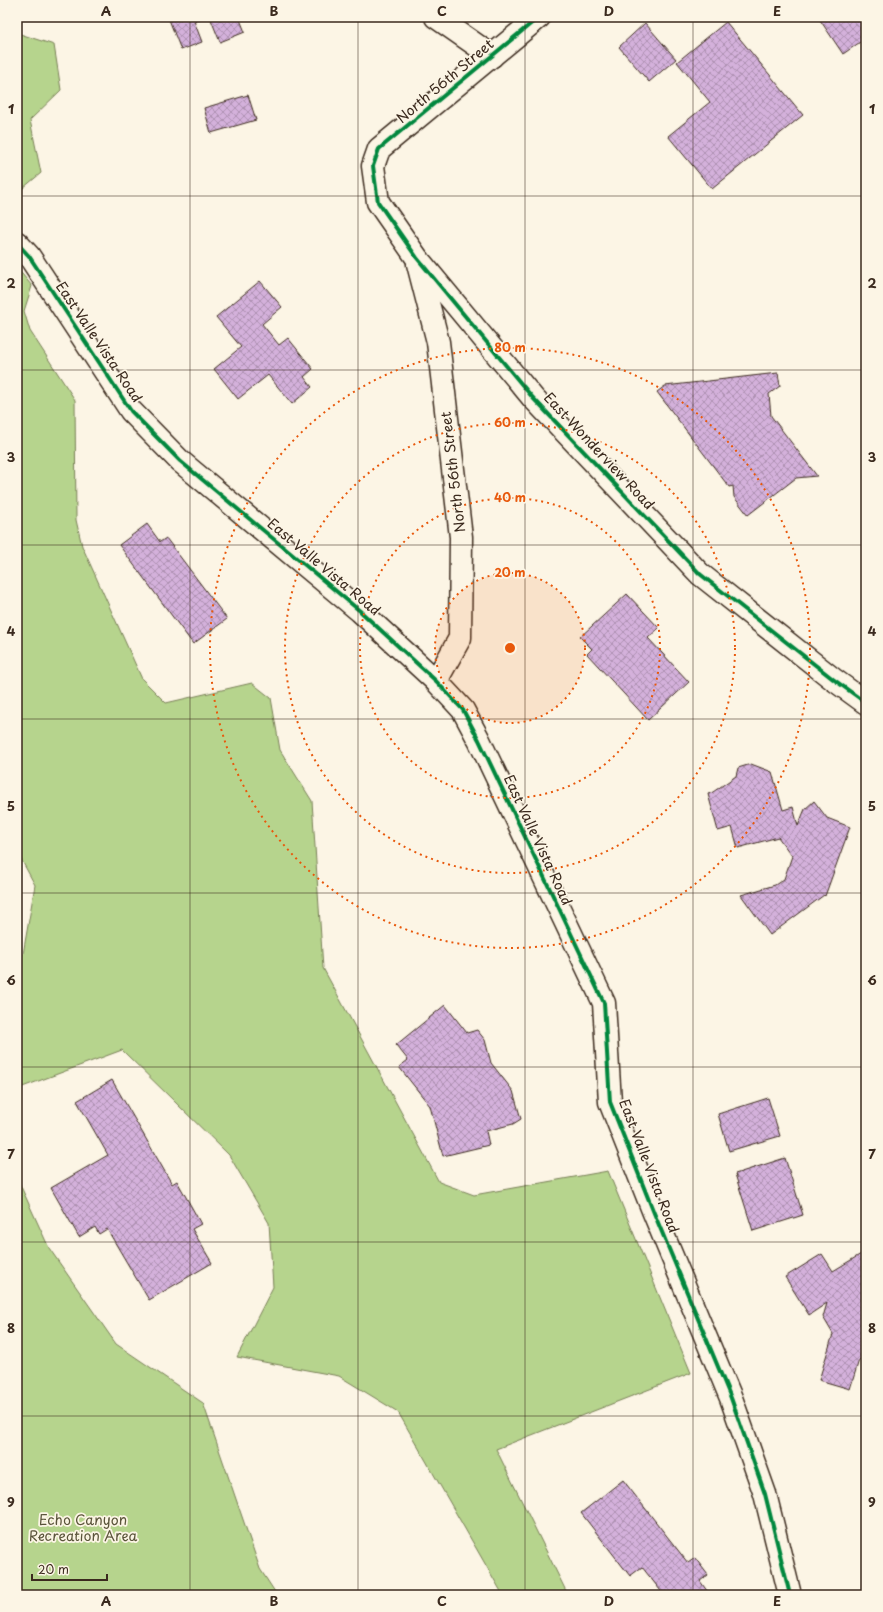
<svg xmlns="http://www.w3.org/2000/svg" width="883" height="1612" font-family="'Playpen Sans',sans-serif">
  <defs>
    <pattern id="building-cross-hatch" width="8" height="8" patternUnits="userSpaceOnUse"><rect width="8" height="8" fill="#d4b1db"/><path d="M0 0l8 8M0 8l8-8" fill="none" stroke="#ad90b1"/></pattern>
  </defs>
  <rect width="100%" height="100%" fill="#fcf5e5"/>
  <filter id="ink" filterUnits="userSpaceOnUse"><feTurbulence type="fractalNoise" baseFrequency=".025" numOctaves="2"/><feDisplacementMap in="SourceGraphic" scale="8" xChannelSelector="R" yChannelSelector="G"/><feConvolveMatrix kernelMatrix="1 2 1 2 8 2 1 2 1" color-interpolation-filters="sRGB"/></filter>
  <g filter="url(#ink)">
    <g fill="#b6d48d" stroke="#787f56">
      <path d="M17 33 54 45 61 90 30 120 41 173 17 193Z"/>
      <path d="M17 268 32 286 24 311 30 331 75 400 76 520 82 546 142 679 166 703 252 683 271 698 280 750 312 801 323 968 439 1182 474 1195 608 1171 691 1373 496 1449 568 1595H503L398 1412 339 1376 237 1357 273 1287 269 1223 229 1155 122 1050 17 1089V961L23 954 35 885 21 859 17 854Z"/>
      <path d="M17 1178 49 1248 116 1344 203 1403 260 1569 277 1595H17Z"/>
    </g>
    <g fill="url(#building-cross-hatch)" stroke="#3b2a1e">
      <path d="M168 17H205L194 21 202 42 181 50Z"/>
      <path d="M210 17H239L245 32 220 42Z"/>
      <path d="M818 17H866V38L843 54Z"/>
      <path d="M726 22 803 115 712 189 668 136 710 102 677 62Z"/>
      <path d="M645 23 676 59 649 82 619 47Z"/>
      <path d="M248 95 256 120 211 133 204 108Z"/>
      <path d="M260 281 282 307 262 324 279 345 288 338 313 369 304 377 312 387 292 404 268 375 238 399 214 369 241 347 216 317Z"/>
      <path d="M778 373 780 386 769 394 771 416 817 476 796 478 748 515 734 497 733 486 729 487 657 392 665 386Z"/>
      <path d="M147 524 160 542 166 538 227 619 193 644 119 545Z"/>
      <path d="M627 594 659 628 648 638 689 682 648 720 587 654 592 649 580 637Z"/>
      <path d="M751 764 772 772 783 810 793 807 798 826 805 809 814 801 827 818 850 827 825 896 824 895 770 935 741 895 775 885 784 879 792 856 778 837 738 848 732 827 718 831 708 794 713 792 736 776 738 768Z"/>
      <path d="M445 1005 467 1033 477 1030 485 1040 491 1063 513 1091 521 1119 513 1124 486 1131 489 1145 443 1156 430 1106 399 1067 408 1060 396 1045Z"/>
      <path d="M112 1080 172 1184 177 1181 201 1224 192 1229 212 1263 149 1300 107 1229 99 1234 95 1227 79 1237 51 1188 108 1155 77 1101Z"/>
      <path d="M768 1098 780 1136 729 1151 718 1114Z"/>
      <path d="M785 1158 803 1215 753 1231 735 1174Z"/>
      <path d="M866 1251V1355L859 1360 850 1389 819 1380 833 1334 823 1317 827 1303 809 1315 785 1277 822 1254 833 1271Z"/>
      <path d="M623 1480 688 1563 695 1558 708 1575 700 1581 710 1595H664L642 1567 630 1576 581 1513Z"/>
    </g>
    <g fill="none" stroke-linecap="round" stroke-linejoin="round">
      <defs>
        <g id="minor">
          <path d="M436 17 492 56"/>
          <path d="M539 17 379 149 373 166 378 202 417 258 533 398 700 574 833 679 866 703"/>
          <path d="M17 243 29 256 131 411 180 461 360 611 436 681 463 710 479 740 604 1003 610 1102 654 1213 731 1398 765 1494 790 1595"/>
          <path d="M418 264 438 342 461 537 460 638 436 681"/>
        </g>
      </defs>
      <use href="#minor" stroke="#3b2a1e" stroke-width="25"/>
      <use href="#minor" stroke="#fcf5e5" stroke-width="22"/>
      <defs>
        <g id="cycleway">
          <path d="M539 17 379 149 373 166 378 202 417 258 533 398 700 574 833 679 866 703"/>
          <path d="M17 243 29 256 131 411 180 461 360 611 436 681 463 710 479 740 604 1003 610 1102 654 1213 731 1398 765 1494 790 1595"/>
        </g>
      </defs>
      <use href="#cycleway" stroke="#fcf5e5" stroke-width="6"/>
      <use href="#cycleway" stroke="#00873e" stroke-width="4"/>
    </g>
  </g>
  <path fill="none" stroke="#3b2a1e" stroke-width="1" stroke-opacity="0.55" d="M190 17V1595M358 17V1595M525 17V1595M693 17V1595M17 196H866M17 370H866M17 545H866M17 719H866M17 893H866M17 1067H866M17 1242H866M17 1416H866"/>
  <circle cx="510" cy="648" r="75" fill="#e8590c" fill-opacity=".12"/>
  <g fill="none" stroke="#e8590c" stroke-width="2" stroke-dasharray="2 4">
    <circle cx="510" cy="648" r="75"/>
    <circle cx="510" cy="648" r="150"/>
    <circle cx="510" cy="648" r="225"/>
    <circle cx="510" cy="648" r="300"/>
  </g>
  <g text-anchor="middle" stroke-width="3.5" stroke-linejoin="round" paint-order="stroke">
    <g font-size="14" fill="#3b2a1e" stroke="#fcf5e5">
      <text transform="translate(445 81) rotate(-40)" y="5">North 56th Street</text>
      <text transform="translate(99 342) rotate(56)" y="5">East Valle Vista Road</text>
      <text transform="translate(599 451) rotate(47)" y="5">East Wonderview Road</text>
      <text transform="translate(453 472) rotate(-97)" y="5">North 56th Street</text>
      <text transform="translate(324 567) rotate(40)" y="5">East Valle Vista Road</text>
      <text transform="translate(538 840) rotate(65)" y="5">East Valle Vista Road</text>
      <text transform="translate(649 1166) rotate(69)" y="5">East Valle Vista Road</text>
    </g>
    <g font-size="14" fill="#5a543a" stroke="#fcf5e5">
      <text x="83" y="1525">Echo Canyon<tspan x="83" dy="16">Recreation Area</tspan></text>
    </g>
  </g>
  <circle cx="510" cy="648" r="6" fill="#e8590c" stroke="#fcf5e5" stroke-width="2"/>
  <g font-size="12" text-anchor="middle" font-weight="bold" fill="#e8590c" stroke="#fcf5e5" stroke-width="3.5" stroke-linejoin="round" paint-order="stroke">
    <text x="510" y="352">80 m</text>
    <text x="510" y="427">60 m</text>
    <text x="510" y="502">40 m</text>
    <text x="510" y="577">20 m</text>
  </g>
  <rect width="883" height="1612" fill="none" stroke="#fcf5e5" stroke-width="44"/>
  <path d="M32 1574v6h75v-6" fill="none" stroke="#3b2a1e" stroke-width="2"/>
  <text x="38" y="1574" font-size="12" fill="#3b2a1e" stroke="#fcf5e5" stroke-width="3" paint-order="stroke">20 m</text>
  <rect x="22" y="22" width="839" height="1568" fill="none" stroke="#3b2a1e" stroke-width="1.5"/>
  <g font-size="13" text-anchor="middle" font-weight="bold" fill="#3b2a1e">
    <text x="106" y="16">A</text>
    <text x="274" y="16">B</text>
    <text x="442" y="16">C</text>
    <text x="609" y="16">D</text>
    <text x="777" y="16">E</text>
    <text x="11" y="114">1</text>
    <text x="872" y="114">1</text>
    <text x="11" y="288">2</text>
    <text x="872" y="288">2</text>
    <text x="11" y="462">3</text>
    <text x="872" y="462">3</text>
    <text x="11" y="636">4</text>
    <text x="872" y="636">4</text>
    <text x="11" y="811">5</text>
    <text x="872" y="811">5</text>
    <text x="11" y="985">6</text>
    <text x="872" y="985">6</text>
    <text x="11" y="1159">7</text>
    <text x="872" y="1159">7</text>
    <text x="11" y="1333">8</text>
    <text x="872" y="1333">8</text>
    <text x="11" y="1507">9</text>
    <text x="872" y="1507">9</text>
    <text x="106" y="1606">A</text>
    <text x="274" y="1606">B</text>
    <text x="442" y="1606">C</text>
    <text x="609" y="1606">D</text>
    <text x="777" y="1606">E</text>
  </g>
</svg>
